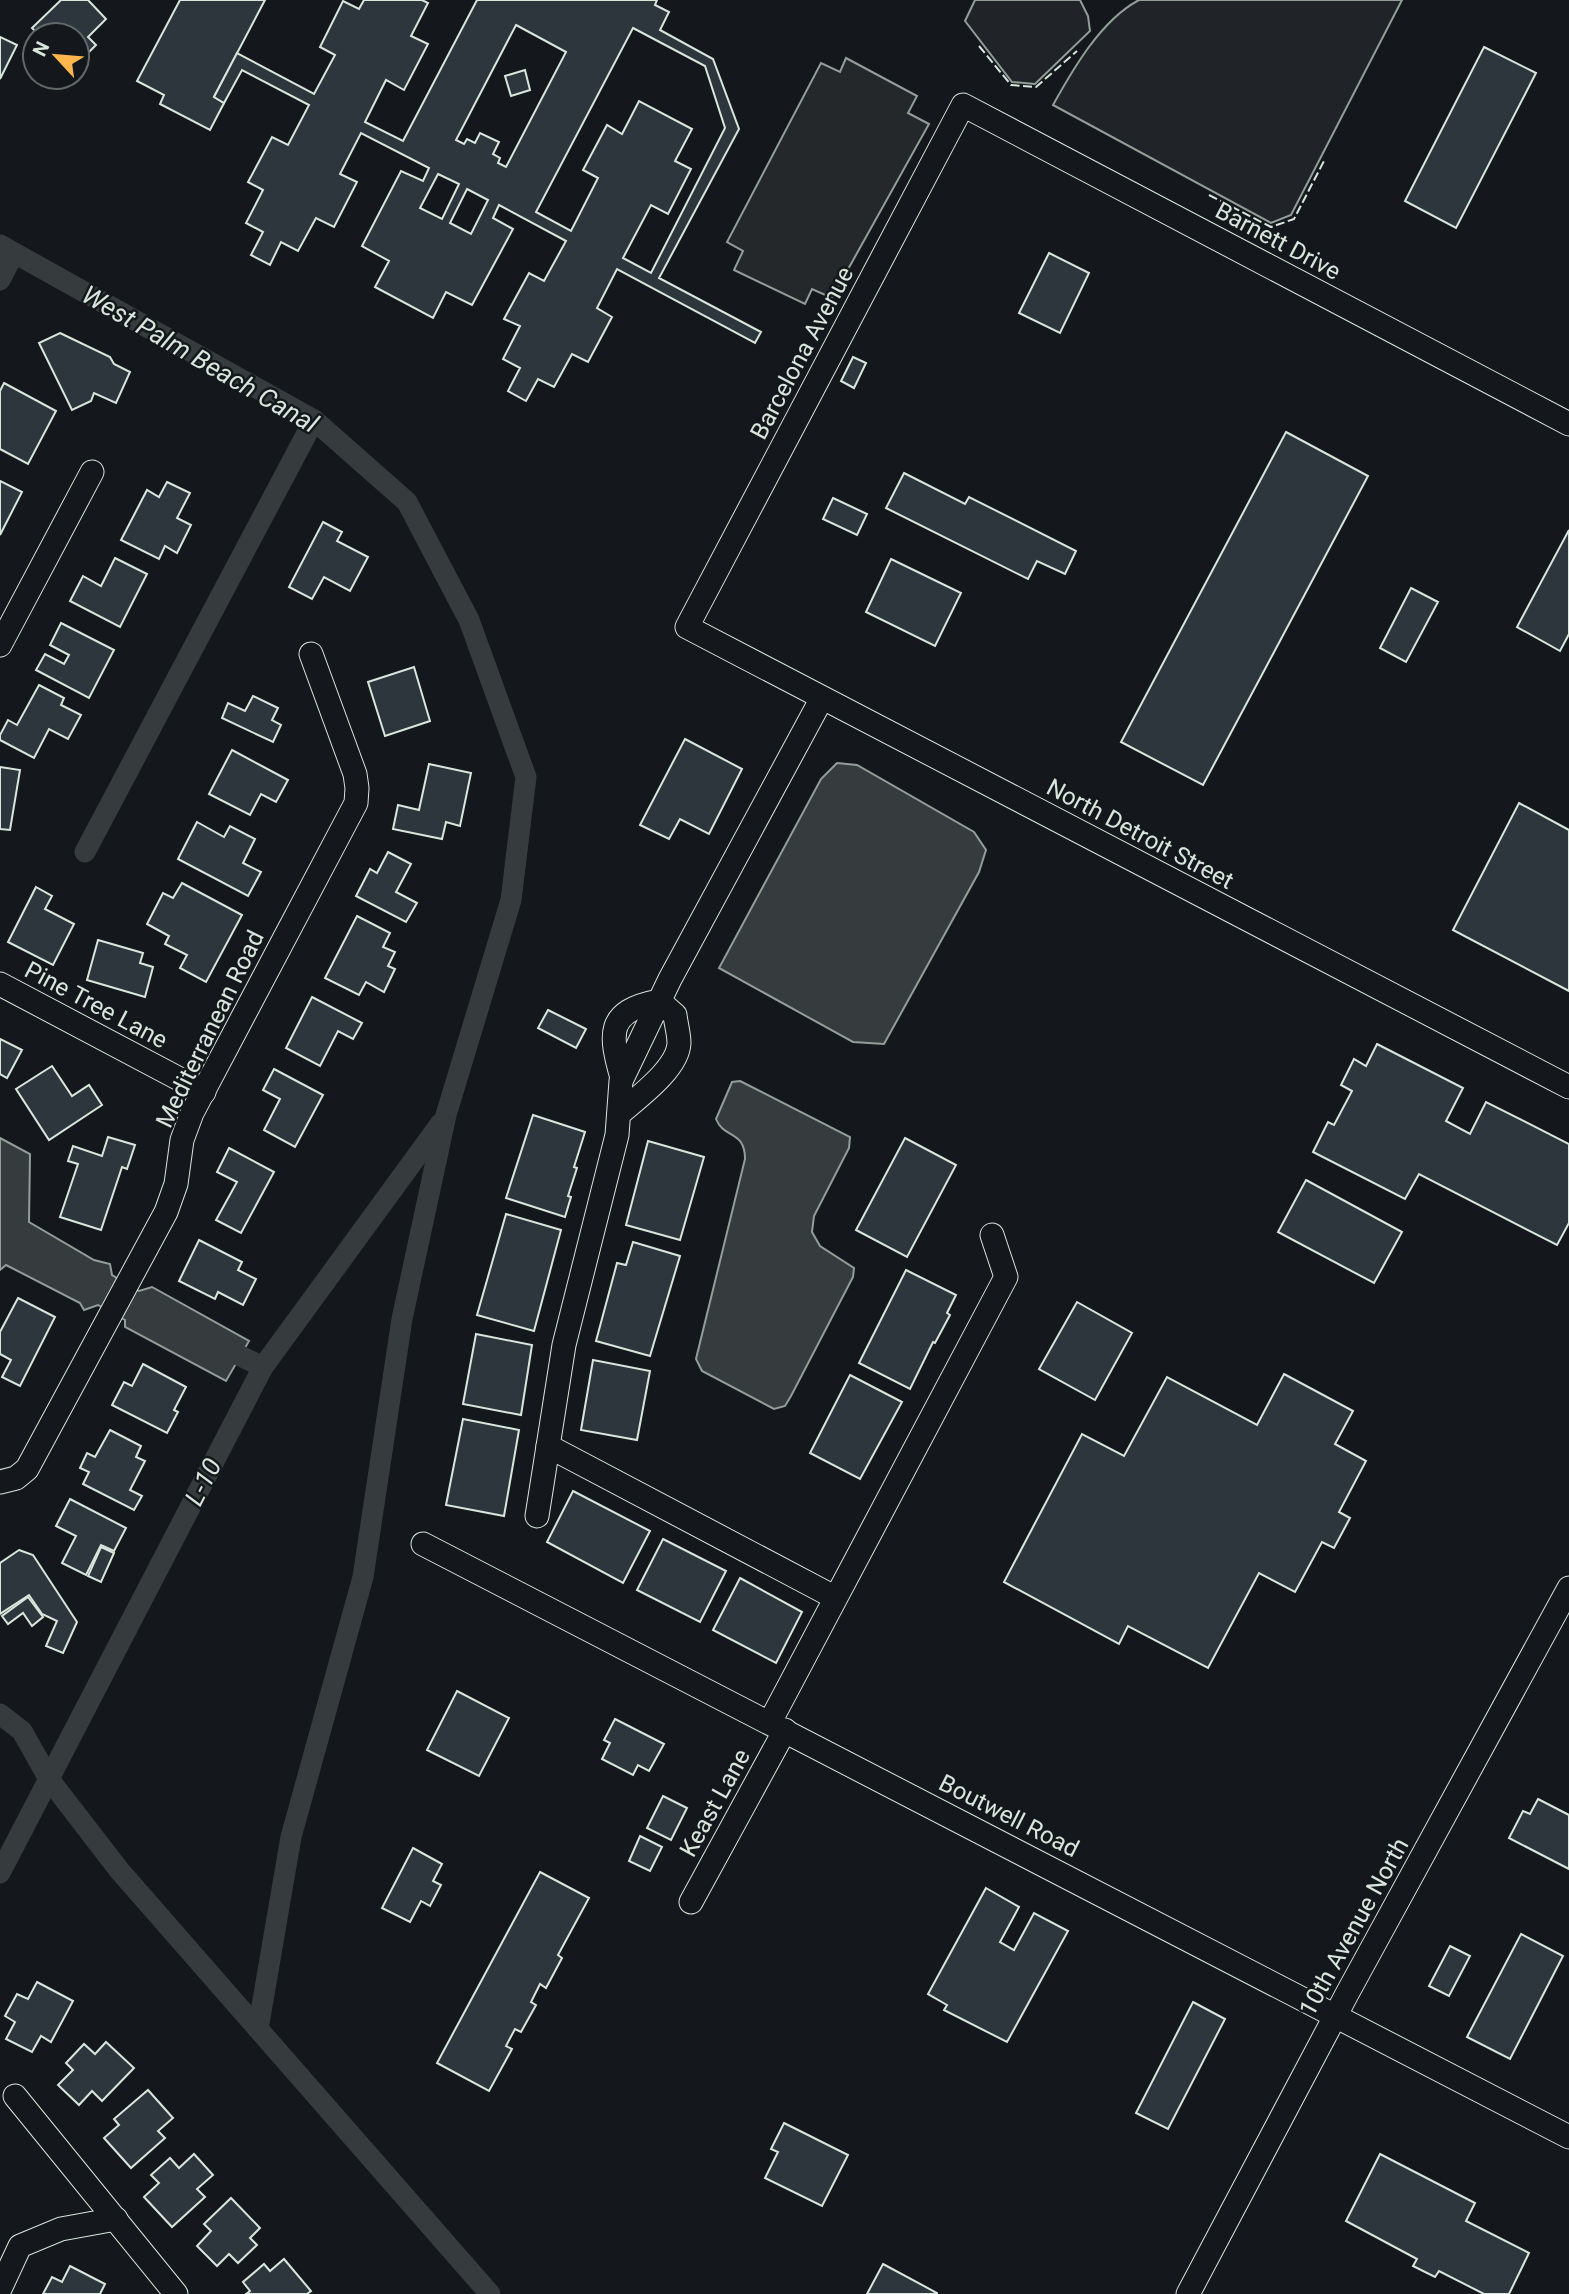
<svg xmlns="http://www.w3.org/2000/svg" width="1569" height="2294" font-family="Roboto,sans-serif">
  <rect width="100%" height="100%" fill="#14181c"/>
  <g fill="#202428" stroke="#939e99" stroke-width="2">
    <path d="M975 0H1080L1088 16 1090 31 1035 84 1012 82 965 21Z"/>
    <path d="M1139 0H1402L1291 215 1271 223 1053 105C1073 69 1101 20 1139 0Z"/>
  </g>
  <path fill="#24282b" stroke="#939e99" stroke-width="2" d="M846 58 917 96 908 113 929 124 832 298 812 289 805 304 734 270 743 251 727 242 821 63 840 72Z"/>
  <g fill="#363b3e" stroke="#939e99" stroke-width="2">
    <path d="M837 763 857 765 974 832 986 850 979 872 884 1044 853 1042 719 968 821 779Z"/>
    <path d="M740 1081 850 1137 849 1148 814 1216 812 1232 820 1246 854 1268 853 1277 791 1396 785 1406 774 1409 702 1371 696 1359 745 1159C745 1130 724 1139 716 1119L732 1082Z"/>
    <path d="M0 1138 30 1154 29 1222 94 1260 110 1264 112 1275 139 1291 152 1287 249 1341 226 1381 125 1327V1320L98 1305 84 1310 80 1303 6 1265 0 1270Z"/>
  </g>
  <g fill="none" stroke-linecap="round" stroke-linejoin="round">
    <g stroke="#363b3e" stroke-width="21">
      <path d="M0 245 314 420 407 502 469 620 526 777 511 900 446 1115 402 1319 363 1577 291 1837 258 2029"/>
      <path d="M0 280 14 253"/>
      <path d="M85 852 314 420"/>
      <path d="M214 1343 263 1367"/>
      <path d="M0 1714 22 1731 49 1779 119 1870 490 2294"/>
      <path d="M0 1873 263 1367 441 1123"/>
    </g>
  </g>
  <g fill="#2c363c" stroke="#d8e6dc" stroke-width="2" fill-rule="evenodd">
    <path d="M61 0H88L106 19 88 37 96 45 77 64V35H39L32 28Z"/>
    <path d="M180 0H265L214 97 224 103 210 130 160 104 164 95 137 81Z"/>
    <path d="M364 0H422L428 3 411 36 428 44 404 90 386 80 365 122 403 141 477 0H657L655 5 669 12 660 30 713 59 739 129 659 278 761 332 755 343 617 269 597 308 612 317 588 362 572 354 554 387 538 379 526 401 508 391 520 368 503 359 520 326 504 319 529 273 544 281 566 241 499 205 493 218 513 229 472 305 446 292 433 318 375 287 389 261 362 246 401 171 423 181 429 168 361 133 340 174 357 182 334 227 316 218 298 251 281 242 270 265 251 255 263 232 246 223 263 190 248 182 272 137 288 145 309 105 242 70 224 103 214 97 237 53 314 94 335 55 320 47 343 1 359 9ZM516 25 566 52 506 167 498 163 500 158 493 154 499 142 480 133 475 143 467 139 464 144 456 140ZM633 28 705 66 725 128 651 273 623 258 651 205 668 214 691 169 675 161 692 129 639 101 622 134 607 125 583 170 598 178 571 231 536 212ZM438 174 459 184 442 219 420 208ZM467 189 488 200 471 234 450 223Z"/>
    <path d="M0 37 17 45 0 79Z"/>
    <path d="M1484 47 1536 73 1456 228 1405 201Z"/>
    <path d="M525 70 530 90 511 96 505 76Z"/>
    <path d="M1049 253 1089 273 1060 333 1019 313Z"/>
    <path d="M60 333 110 357 114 364 130 372 116 403 94 393 91 401 72 410 39 343Z"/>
    <path d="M853 357 866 363 854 388 841 381Z"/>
    <path d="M4 383 56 411 28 464 0 449V391Z"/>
    <path d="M1286 432 1368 476 1203 785 1121 742Z"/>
    <path d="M904 473 965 504 969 497 1076 551 1065 574 1037 561 1028 579 886 508Z"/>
    <path d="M0 481 22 492 0 535Z"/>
    <path d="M167 482 190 493 177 518 191 525 177 553 165 546 159 559 121 540 147 490 159 497Z"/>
    <path d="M833 498 867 514 857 535 823 519Z"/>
    <path d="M323 522 342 532 337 541 368 557 350 591 324 577 312 599 289 587Z"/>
    <path d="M1569 530V634L1560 651 1517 627Z"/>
    <path d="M115 558 147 574 120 627 70 601 83 576 101 586Z"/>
    <path d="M891 559 961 593 935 646 866 612Z"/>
    <path d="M1411 588 1438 602 1406 662 1380 648Z"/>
    <path d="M61 623 114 650 89 698 36 670 45 654 64 664 69 655 50 645Z"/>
    <path d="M414 667 430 721 385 736 368 682Z"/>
    <path d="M39 685 64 698 61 705 81 715 68 739 49 729 34 758 0 740V735L8 720 17 725Z"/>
    <path d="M253 696 278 708 272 720 281 725 273 742 222 718 228 703 245 711Z"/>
    <path d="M685 739 742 769 709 834 680 819 669 839 640 825Z"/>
    <path d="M232 750 288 780 276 802 261 794 250 815 209 794Z"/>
    <path d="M429 764 471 773 460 826 446 822 442 839 393 829 398 805 419 810Z"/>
    <path d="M0 767 20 770 10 830 0 829Z"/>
    <path d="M1519 803 1569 830V991L1453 930Z"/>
    <path d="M197 822 224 837 230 826 255 839 243 863 261 872 248 896 178 859Z"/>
    <path d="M388 852 411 864 396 892 417 903 406 922 356 896 370 869 377 873Z"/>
    <path d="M182 883 242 915 206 982 180 968 187 955 165 944 169 936 147 924 163 893 173 898Z"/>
    <path d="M36 887 52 896 45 909 74 924 53 965 8 942Z"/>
    <path d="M357 916 390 933 383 947 395 952 388 966 395 969 384 992 366 982 359 995 325 978Z"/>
    <path d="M98 940 143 953 140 963 153 967 145 997 87 980Z"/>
    <path d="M312 997 362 1023 353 1039 338 1031 320 1066 286 1048Z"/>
    <path d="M548 1010 586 1029 576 1048 538 1028Z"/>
    <path d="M0 1039 22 1050 7 1078 0 1074Z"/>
    <path d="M1377 1044 1463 1088 1446 1121 1470 1134 1486 1102 1569 1144V1223L1557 1245 1419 1174 1405 1199 1313 1152 1328 1122 1334 1125 1352 1091 1341 1085 1354 1059 1366 1066Z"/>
    <path d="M52 1066 72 1096 89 1085 102 1105 49 1140 16 1089Z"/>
    <path d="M274 1069 323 1095 295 1147 264 1130 280 1099 263 1090Z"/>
    <path d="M533 1115 585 1132 574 1167 577 1168 568 1196 571 1197 565 1217 506 1198Z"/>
    <path d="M108 1137 135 1145 127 1169 122 1167 101 1230 60 1217 78 1164 68 1161 73 1146 102 1156Z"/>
    <path d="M905 1138 956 1165 907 1257 856 1230Z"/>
    <path d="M648 1141 704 1157 680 1240 626 1225Z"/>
    <path d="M229 1148 274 1172 241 1233 216 1220 237 1182 217 1172Z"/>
    <path d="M1306 1180 1402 1232 1374 1283 1278 1232Z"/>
    <path d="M506 1214 561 1230 534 1331 477 1315Z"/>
    <path d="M199 1240 242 1262 238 1270 256 1279 243 1305 218 1292 215 1299 179 1281Z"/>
    <path d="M633 1242 680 1256 650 1356 596 1341 617 1263 626 1265Z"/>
    <path d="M906 1270 956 1295 947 1313 950 1315 935 1343 933 1342 910 1389 859 1363Z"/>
    <path d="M18 1298 55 1317 20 1386 2 1377 11 1360 0 1354V1332Z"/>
    <path d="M1077 1302 1132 1333 1095 1400 1039 1369Z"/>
    <path d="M476 1334 532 1345 521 1415 463 1404Z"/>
    <path d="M593 1360 650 1371 637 1440 581 1430Z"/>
    <path d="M143 1364 186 1387 174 1410 178 1412 167 1433 112 1405 124 1382 132 1386Z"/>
    <path d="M1284 1374 1353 1411 1335 1444 1366 1461 1339 1512 1350 1518 1334 1548 1322 1542 1295 1592 1259 1573 1208 1668 1128 1626 1119 1644 1004 1582 1082 1434 1124 1456 1167 1377 1257 1425Z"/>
    <path d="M850 1375 902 1402 860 1479 810 1453Z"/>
    <path d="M463 1419 519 1430 504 1516 446 1505Z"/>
    <path d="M110 1430 141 1446 136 1457 145 1461 130 1490 142 1496 134 1510 83 1484 89 1472 80 1468 87 1453 95 1457Z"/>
    <path d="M573 1491 650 1531 623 1583 547 1542Z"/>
    <path d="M70 1499 126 1528 114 1551 101 1545 86 1575 62 1563 76 1536 56 1526Z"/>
    <path d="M663 1539 726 1571 700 1622 637 1590Z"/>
    <path d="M101 1547 114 1553 101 1582 88 1576Z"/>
    <path d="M19 1550 33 1555 77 1622 63 1653 46 1646 57 1621 42 1614 29 1595 0 1614V1563Z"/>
    <path d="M740 1578 802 1612 776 1663 713 1630Z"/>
    <path d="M28 1597 43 1617 32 1626 23 1613 8 1624 2 1616Z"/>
    <path d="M457 1691 509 1718 479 1776 427 1750Z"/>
    <path d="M615 1719 664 1744 649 1771 638 1765 633 1775 602 1759 610 1743 604 1740Z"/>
    <path d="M663 1796 687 1808 671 1840 647 1828Z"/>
    <path d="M1538 1799 1569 1815V1869L1509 1838 1523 1811 1530 1814Z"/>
    <path d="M640 1836 662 1847 650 1871 629 1861Z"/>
    <path d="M413 1848 442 1864 433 1881 441 1885 430 1906 421 1901 410 1922 382 1908Z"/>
    <path d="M540 1872 589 1898 558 1955 562 1958 546 1988 540 1984 531 2002 536 2005 521 2032 515 2029 506 2046 512 2049 489 2091 437 2063Z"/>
    <path d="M986 1888 1019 1907 1000 1942 1014 1950 1034 1913 1068 1931 1007 2042 944 2010 947 2005 928 1994Z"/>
    <path d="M1521 1934 1563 1956 1510 2059 1467 2037Z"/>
    <path d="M1450 1946 1470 1956 1449 1996 1429 1986Z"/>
    <path d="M37 1982 73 2001 51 2042 41 2036 32 2052 6 2039 15 2022 5 2016 17 1994 28 1999Z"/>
    <path d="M1193 2002 1225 2019 1168 2129 1136 2113Z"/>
    <path d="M106 2042 134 2068 102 2101 92 2091 79 2105 58 2085 73 2070 66 2063 84 2044 95 2054Z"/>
    <path d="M148 2090 173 2118 158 2131 165 2138 131 2168 104 2138 119 2125 114 2119Z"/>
    <path d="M784 2123 848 2155 822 2206 765 2178 778 2152 771 2149Z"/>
    <path d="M194 2154 213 2175 197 2189 205 2197 172 2227 144 2197 159 2183 151 2175 170 2158 179 2168Z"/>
    <path d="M1380 2154 1475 2203 1466 2221 1529 2253 1509 2294H1484L1439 2271 1435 2277 1413 2266 1417 2259 1346 2221Z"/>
    <path d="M231 2198 260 2228 250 2238 257 2245 238 2263 229 2254 217 2266 197 2246 211 2231 204 2224Z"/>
    <path d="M284 2259 311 2291 307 2294H246L250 2291 243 2282 264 2264 270 2271Z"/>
    <path d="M883 2264 937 2293V2294H867Z"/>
    <path d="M70 2266 105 2284 100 2294H43L52 2277 62 2282Z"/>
  </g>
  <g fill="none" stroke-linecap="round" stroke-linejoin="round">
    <defs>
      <g id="minor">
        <path d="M1569 424 963 105 687 627 1569 1087"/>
        <path d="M0 645 92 472"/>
        <path d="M0 984 204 1092"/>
        <path d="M619 1114C637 1098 678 1069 679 1043 679 1034 676 1024 675 1015L659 1001C605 1011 610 1035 622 1078"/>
        <path d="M548 1446 834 1597"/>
        <path d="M0 1482 16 1478 27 1469 166 1212 176 1184 182 1140 192 1113 356 803 357 788 355 774 311 654"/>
        <path d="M537 1516 564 1345 617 1135 621 1081 670 979 822 698"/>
        <path d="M423 1544 1569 2137"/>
        <path d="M770 1722 1006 1277 992 1235"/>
        <path d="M691 1902 785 1730"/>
        <path d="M15 2096 176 2294"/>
        <path d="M0 2289 20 2246 61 2229 116 2219"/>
        <path d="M1188 2294 1348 1992 1569 1588"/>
      </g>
    </defs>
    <use href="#minor" stroke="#d8e6dc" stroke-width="25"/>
    <use href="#minor" stroke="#14181c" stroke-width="23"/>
    <g stroke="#d8e6dc" stroke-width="2" stroke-dasharray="9 3.5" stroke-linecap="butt">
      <path d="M979 46 1011 85 1036 87 1077 51"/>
      <path d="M1209 195 1271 227 1294 219 1325 159"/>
    </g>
  </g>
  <g text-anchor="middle" stroke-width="5" stroke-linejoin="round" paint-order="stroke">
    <g font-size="24" fill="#d8e6dc" stroke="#14181c">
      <text transform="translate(1278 241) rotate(28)" y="8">Barnett Drive</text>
      <text transform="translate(802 353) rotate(-62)" y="8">Barcelona Avenue</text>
      <text transform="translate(1140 834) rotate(28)" y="8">North Detroit Street</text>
      <text transform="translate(96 1005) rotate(28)" y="8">Pine Tree Lane</text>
      <text transform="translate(210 1029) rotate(-64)" y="8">Mediterranean Road</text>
      <text transform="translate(715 1803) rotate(-61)" y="8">Keast Lane</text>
      <text transform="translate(1009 1816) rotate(27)" y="8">Boutwell Road</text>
      <text transform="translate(1354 1927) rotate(-61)" y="8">10th Avenue North</text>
    </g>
    <g font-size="26" font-style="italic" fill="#d8e6dc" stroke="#14181c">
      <text transform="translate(200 359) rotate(30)" y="9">West Palm Beach Canal</text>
      <text transform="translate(203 1482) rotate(-63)" y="9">L-10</text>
    </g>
  </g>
  <g transform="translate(56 56) rotate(296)"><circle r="33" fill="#14181c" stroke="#626a69" stroke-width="2"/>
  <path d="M0-5L12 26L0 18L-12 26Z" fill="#ffb74d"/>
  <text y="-10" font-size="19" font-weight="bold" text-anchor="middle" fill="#d8e6dc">N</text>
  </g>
</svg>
